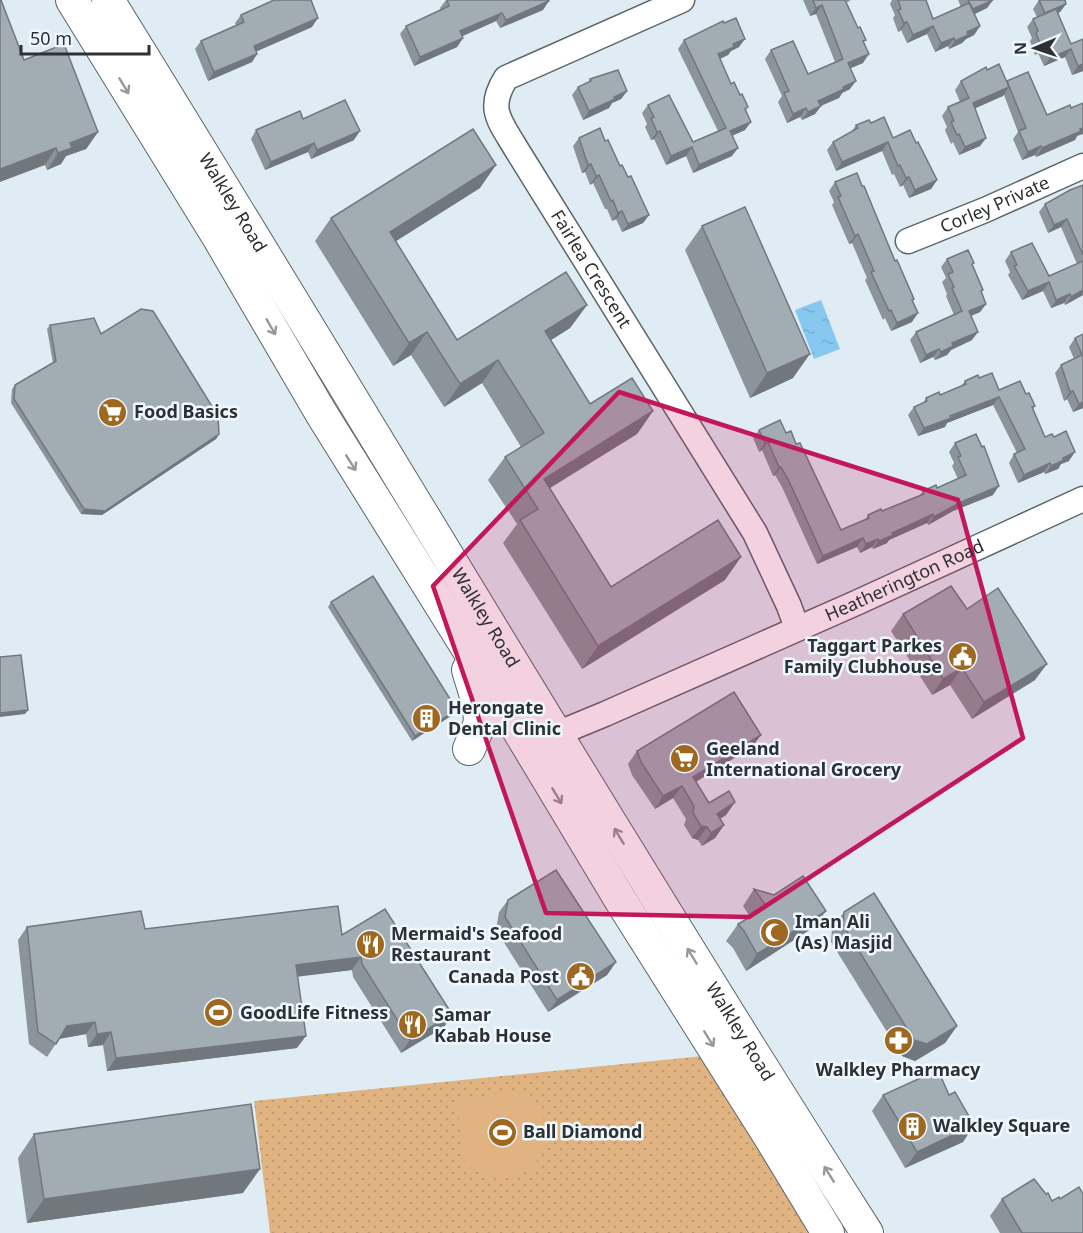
<svg xmlns="http://www.w3.org/2000/svg" width="1083" height="1233" font-family="'Noto Sans',sans-serif">
  <defs>
    <pattern id="grass-dots" width="8" height="8" patternUnits="userSpaceOnUse" patternTransform="scale(1.5)"><rect width="8" height="8" fill="#e0b381"/><path d="M2 2h.1M6 6h.1" fill="none" stroke="#c09a70" stroke-width="1.8" stroke-linecap="round"/></pattern>
    <pattern id="water-ripples" width="26" height="14" patternUnits="userSpaceOnUse" patternTransform="scale(1.5)"><rect width="26" height="14" fill="#87c8f0"/><path d="M2 4q2-2 4 0t4 0M15 11q2-2 4 0t4 0" fill="none" stroke="#75acce"/></pattern>
  </defs>
  <rect width="100%" height="100%" fill="#e0ecf3"/>
  <path fill="url(#grass-dots)" d="M703 1056 809 1233H270L254 1101Z"/>
  <path fill="#e0b381" d="M521 1090 533 1097 544 1120 546 1145 534 1167 516 1177 497 1179 465 1165 457 1108 459 1100Z"/>
  <path fill="url(#water-ripples)" d="M821 300 840 349 814 359 795 310Z"/>
  <g fill="none" stroke-linecap="round" stroke-linejoin="round">
    <defs>
      <g id="minor">
        <path id="s1" d="M682 0 506 78C487 108 499 120 515 147L755 533 789 606 797 628"/>
        <path id="s2" d="M908 241 985 210 1083 166"/>
        <path id="s3" d="M542 740 605 714 856 603 1083 499"/>
      </g>
      <g id="major">
        <path d="M72 0 217 235 321 413 511 718 621 901 771 1139 828 1233"/>
        <path id="s4" d="M108 0C362 410 607 826 867 1233"/>
        <path d="M468 670 479 706 480 723 469 749"/>
      </g>
    </defs>
    <use href="#minor" stroke="#5c656c" stroke-width="27"/>
    <use href="#major" stroke="#5c656c" stroke-width="34"/>
    <use href="#minor" stroke="#fff" stroke-width="24"/>
    <use href="#major" stroke="#fff" stroke-width="32"/>
  </g>
  <g fill="#8b949a">
    <path d="M446 0 543 10 500 28 496 21 462 36 463 38 457 47 414 66 400 34 406 26 441 10 440 8Z"/>
    <path d="M803 0H851L846 3 864 43 863 63 850 68V89L842 93 839 98 821 106 815 114 802 120 800 117 787 123 778 102 782 96 765 59 771 50 808 74 835 62 816 14 810 16Z"/>
    <path d="M892 0H926L933 19 961 7 958 0H993L987 8 974 14 980 26 974 35 966 39 962 43 949 49 948 46 935 52 927 34 907 43 901 30 898 32 893 18 895 15 890 4Z"/>
    <path d="M1039 0 1066 4 1060 12 1058 13 1071 44 1083 39V71L1072 75 1065 57 1044 66 1038 53 1035 55 1030 41 1032 38 1027 27 1033 19 1037 17 1033 9Z"/>
    <path d="M241 15 312 27 257 51V54L252 62 208 81 195 49 201 41 236 25 235 23Z"/>
    <path d="M724 23 739 47 731 51 728 55 720 59 731 84 748 107 746 110 745 130 732 136V156L693 173 686 156 666 165 654 139 651 140 645 127 647 124 642 113 648 105 693 142 718 131 678 49 684 40Z"/>
    <path d="M24 60 98 132 86 149 66 156 61 164 47 170 45 165Z"/>
    <path d="M987 70 1007 82 1047 115 1077 136 1075 140 1036 157 1035 155 1022 160 1013 139 1018 132 1004 95 975 108 986 138 980 146 959 155 953 142 951 144 945 130 947 127 942 116 948 107 960 102 955 90 961 81Z"/>
    <path d="M590 79 627 91 621 99 612 103 609 108 583 120 572 95 578 87 588 83Z"/>
    <path d="M303 119 354 140 311 159 308 152 265 170 251 139 256 130Z"/>
    <path d="M871 123 893 138 916 143 937 180 931 189 909 198 903 185 900 187 894 174 892 175 882 151 836 171 827 150 833 142 852 131 856 125Z"/>
    <path d="M579 138 605 141 620 166 628 177 649 215 643 223 622 232 616 219 612 221 607 209H605L593 183 590 185 585 172 582 173 573 146Z"/>
    <path d="M835 182 895 261 914 299 913 302 912 322 891 331 885 318 883 320 865 280 867 278 852 243 849 244 832 205 834 202 829 191Z"/>
    <path d="M1083 185V295L1065 305 1064 303 1051 308 1043 291 1022 300 1008 275 1010 272 1005 261 1011 252 1049 276 1077 264 1061 227 1048 233 1039 212 1045 204Z"/>
    <path d="M480 188 396 241 457 340 587 305 570 328 551 340 590 404 653 411 637 434 550 488 611 587 725 580 582 669 503 543 517 524 488 480 505 457 521 447 482 383 444 407 411 355 393 366 315 241 331 218Z"/>
    <path d="M702 226 793 378 750 398 685 250Z"/>
    <path d="M947 259 972 265 986 304 980 312 971 316 972 340 951 350 947 355 935 360 933 357 920 363 910 340 916 332 954 315 946 296 947 294 942 282 946 278 941 267Z"/>
    <path d="M50 325 101 334 219 434 216 439 102 515 81 514 11 403 12 389 15 385 53 363 47 329Z"/>
    <path d="M1083 334V408L1073 412 1067 399 1064 401 1055 373 1061 365 1074 359 1069 347 1075 338Z"/>
    <path d="M979 378 999 390 1026 394 1035 406 1033 409 1045 437 1069 461 1061 464 1058 469 1045 474 1044 472 1018 483 1009 463 1014 454 1017 453 993 405 947 423 945 427 918 436 908 415 914 407 923 403 926 398 940 395 961 386 965 381Z"/>
    <path d="M759 430 786 433 796 444 841 530 865 520 868 515 882 511 920 495 923 491 937 488 958 479 952 466 954 463 949 452 955 443 993 495 953 511 928 525 927 523 889 540 887 543 873 549 872 547 860 553 857 547 817 564 782 487 775 475 773 476 762 450 759 452 753 438Z"/>
    <path d="M331 602 457 710 454 714 412 741 328 607Z"/>
    <path d="M967 609 1035 680 972 719 950 685 932 695 891 631 903 614Z"/>
    <path d="M752 747 696 782 709 803 735 802 726 815 720 819 724 825 715 838 702 846 698 840 692 838 684 825 686 819 673 798 655 809 632 775 628 764 637 751Z"/>
    <path d="M754 889 814 927 746 971 733 948 726 941 738 924 750 917 743 906Z"/>
    <path d="M508 900 616 962 607 975 548 1012 496 930 499 912Z"/>
    <path d="M844 912 957 1026 945 1043 915 1061 902 1056 831 942 832 928Z"/>
    <path d="M27 927 145 929 342 935 452 1014 444 1027 401 1053 353 977 352 970 298 976 297 1048 107 1071 103 1045 88 1047 86 1034 59 1039 47 1057 29 1044 18 940Z"/>
    <path d="M883 1095H949L974 1125 963 1142 905 1168 872 1111Z"/>
    <path d="M34 1134 243 1193 27 1223 18 1158Z"/>
    <path d="M1002 1199 1052 1201 1060 1199 1083 1233H1000L990 1216Z"/>
  </g>
  <g fill="#71787d">
    <path d="M993 0 987 8 967 18 973 9Z"/>
    <path d="M549 1 543 10 500 28 506 20Z"/>
    <path d="M1066 4 1060 12 1039 22 1045 13Z"/>
    <path d="M822 5 816 14 810 16 816 8Z"/>
    <path d="M502 13 496 21 454 40 460 31Z"/>
    <path d="M318 18 312 27 248 55 254 46Z"/>
    <path d="M907 22 901 30 898 32 904 23Z"/>
    <path d="M933 26 927 34 907 43 913 35Z"/>
    <path d="M980 26 974 35 966 39 962 43 949 49 955 41 967 32Z"/>
    <path d="M463 38 457 47 414 66 420 57Z"/>
    <path d="M954 38 948 46 935 52 941 43Z"/>
    <path d="M745 39 739 47 731 51 728 55 712 62 718 54 733 44Z"/>
    <path d="M1044 45 1038 53 1035 55 1041 46Z"/>
    <path d="M1071 49 1065 57 1044 66 1050 58Z"/>
    <path d="M257 54 252 62 208 81 214 72Z"/>
    <path d="M869 54 863 63 842 72 848 63Z"/>
    <path d="M1083 64V71L1072 75 1078 66Z"/>
    <path d="M856 81 850 89 842 93 839 98 815 108 821 106 815 114 802 120 808 112 818 101 843 87Z"/>
    <path d="M1009 87 1003 96 967 112 973 103Z"/>
    <path d="M627 91 621 99 612 103 609 108 583 120 589 111 614 97Z"/>
    <path d="M806 108 800 117 787 123 793 114Z"/>
    <path d="M751 122 745 130 724 139 730 131Z"/>
    <path d="M1083 128V134L1077 136 1075 140 1036 157 1042 148Z"/>
    <path d="M360 131 354 140 311 159 317 150Z"/>
    <path d="M660 131 654 139 651 140 657 132Z"/>
    <path d="M98 132 86 149 66 156 61 164 47 170 58 153 70 143Z"/>
    <path d="M986 138 980 146 959 155 965 147Z"/>
    <path d="M888 142 882 151 836 171 842 162Z"/>
    <path d="M314 143 308 152 265 170 271 162Z"/>
    <path d="M1041 146 1035 155 1022 160 1028 152Z"/>
    <path d="M692 147 686 156 666 165 671 156Z"/>
    <path d="M56 148 45 165 0 182V169Z"/>
    <path d="M738 148 732 156 693 173 699 165Z"/>
    <path d="M591 164 585 172 582 173 588 165Z"/>
    <path d="M496 165 480 188 374 255 390 232Z"/>
    <path d="M599 175 593 183 590 185 596 176Z"/>
    <path d="M909 177 903 185 900 187 906 178Z"/>
    <path d="M937 180 931 189 909 198 915 190Z"/>
    <path d="M622 211 616 219 612 221 618 213Z"/>
    <path d="M649 215 643 223 622 232 628 224Z"/>
    <path d="M1067 219 1061 227 1048 233 1054 225Z"/>
    <path d="M858 234 852 243 849 244 855 236Z"/>
    <path d="M1049 282 1043 291 1022 300 1028 291Z"/>
    <path d="M1083 290V295L1065 305 1071 297Z"/>
    <path d="M1070 294 1064 303 1051 308 1056 300Z"/>
    <path d="M986 304 980 312 963 319 969 311Z"/>
    <path d="M587 305 570 328 529 354 545 331Z"/>
    <path d="M918 313 912 322 891 331 897 323Z"/>
    <path d="M427 332 411 355 393 366 409 343Z"/>
    <path d="M978 332 972 340 951 350 947 355 935 360 941 352 952 343Z"/>
    <path d="M939 349 933 357 920 363 926 355Z"/>
    <path d="M810 354 793 378 750 398 767 373Z"/>
    <path d="M498 360 482 383 444 407 460 384Z"/>
    <path d="M1073 391 1067 399 1064 401 1070 392Z"/>
    <path d="M999 397 993 405 947 423 945 427 918 436 924 428Z"/>
    <path d="M1083 402V408L1073 412 1079 404Z"/>
    <path d="M653 411 637 434 532 499 544 479Z"/>
    <path d="M219 434 216 439 102 515 81 514 84 509Z"/>
    <path d="M768 442 762 450 759 452 765 443Z"/>
    <path d="M1075 452 1069 461 1061 464 1058 469 1045 474 1051 466 1063 458Z"/>
    <path d="M1050 463 1044 472 1018 483 1024 475Z"/>
    <path d="M779 467H781L775 475 773 476Z"/>
    <path d="M999 486 993 495 953 511 928 525 934 517 959 503Z"/>
    <path d="M933 514 927 523 889 540 887 543 873 549 879 541 892 533Z"/>
    <path d="M863 538 857 547 817 564 823 556Z"/>
    <path d="M878 539 872 547 860 553 866 544Z"/>
    <path d="M741 557 725 580 582 669 598 646Z"/>
    <path d="M1047 664 1035 680 972 719 984 702Z"/>
    <path d="M962 668 950 685 932 695 943 679Z"/>
    <path d="M28 710 25 714 0 717V713Z"/>
    <path d="M457 710 454 714 412 741 415 736Z"/>
    <path d="M761 735 752 747 684 789 693 777Z"/>
    <path d="M682 786 673 798 655 809 663 796Z"/>
    <path d="M735 802 726 815 708 826 717 814Z"/>
    <path d="M724 825 715 838 702 846 711 833Z"/>
    <path d="M701 826 707 827 698 840 692 838Z"/>
    <path d="M826 911 814 927 746 971 757 954Z"/>
    <path d="M361 957 352 970 287 978 296 965Z"/>
    <path d="M616 962 607 975 548 1012 557 1000Z"/>
    <path d="M452 1014 444 1027 401 1053 410 1040Z"/>
    <path d="M95 1022 86 1034 58 1039 67 1026Z"/>
    <path d="M957 1026 945 1043 915 1061 902 1056 914 1040Z"/>
    <path d="M111 1032 103 1045 88 1047 97 1034Z"/>
    <path d="M306 1036 297 1048 107 1071 116 1058Z"/>
    <path d="M974 1125 963 1142 905 1168 917 1152Z"/>
    <path d="M260 1169 243 1193 27 1223 44 1199Z"/>
  </g>
  <g fill="#a2acb3" stroke="#71787d" stroke-width="1.5">
    <path d="M0 0H1L24 60 64 44 98 132 70 143 72 148 58 153 56 148 0 169Z"/>
    <path d="M274 0H311L318 18 254 46 257 54 214 72 201 41 244 22 241 15Z"/>
    <path d="M447 0H548L549 1 506 20 502 13 460 31 463 38 420 57 406 26 449 6Z"/>
    <path d="M813 0H845L858 28 860 27 866 40 863 41 869 54 848 63 856 81 843 87 844 89 818 101 821 106 808 112 806 108 793 114 784 93 789 91 771 50 793 41 808 74 843 59 822 5 816 8Z"/>
    <path d="M898 0H926L933 19 969 3 980 26 967 32 968 35 955 41 954 38 941 43 933 26 913 35 907 22 904 23 898 10 901 9Z"/>
    <path d="M968 0H993L973 9Z"/>
    <path d="M1039 0H1065L1066 4 1045 13Z"/>
    <path d="M1056 9 1071 44 1083 39V64L1078 66 1071 49 1050 58 1044 45 1041 46 1036 33 1038 31 1033 19Z"/>
    <path d="M736 18 745 39 733 44 734 47 718 54 731 84 734 82 740 95 742 94 748 107 745 109 751 122 730 131 738 148 699 165 692 147 671 156 660 131 657 132 651 118 654 117 648 105 669 95 693 142 726 128 684 40 723 21 724 23Z"/>
    <path d="M999 64 1009 87 973 103 986 138 965 147 959 134 957 135 951 122 954 121 948 107 969 98 961 81 986 67 987 70Z"/>
    <path d="M618 70 627 91 614 97 615 99 589 111 578 87 591 81 590 79Z"/>
    <path d="M1028 72 1047 115 1070 105 1071 108 1083 103V128L1080 129 1081 131 1042 148 1041 146 1028 152 1019 131 1026 128 1007 81Z"/>
    <path d="M345 100 360 131 317 150 314 143 271 162 256 130 300 111 303 119Z"/>
    <path d="M884 117 893 138 910 130 916 143 918 142 937 180 915 190 909 177 906 178 900 165 898 166 888 142 842 162 833 142 858 128 856 125 869 120 871 123Z"/>
    <path d="M600 128 605 141 608 140 620 166 622 165 628 177 631 176 649 215 628 224 622 211 618 213 613 200 611 201 599 175 596 176 591 164 588 165 579 138Z"/>
    <path d="M473 129 496 165 390 232 457 340 566 272 587 305 545 331 590 404 632 378 653 411 544 479 611 587 718 520 741 557 598 646 520 520 538 509 505 457 544 433 498 360 460 384 427 332 409 343 331 218Z"/>
    <path d="M857 173 862 186H864L895 261 897 260 914 299 912 300 918 313 897 323 891 310 889 311 871 272 874 271 858 234 855 236 838 197 841 196 835 182Z"/>
    <path d="M1083 185V255L1067 219 1054 225 1045 204 1070 190Z"/>
    <path d="M745 207 810 354 767 373 702 226Z"/>
    <path d="M1032 243 1049 276 1083 261V290L1071 297 1070 294 1056 300 1049 282 1028 291 1014 266 1017 265 1011 252Z"/>
    <path d="M968 250 974 263 972 264 983 290 981 291 986 304 969 311 978 332 952 343 953 346 941 352 939 349 926 355 916 332 962 311 952 288 954 287 948 274 953 272 947 259Z"/>
    <path d="M141 309 153 311 218 416 219 434 105 511 84 509 14 399 15 385 56 361 50 325 94 318 101 334Z"/>
    <path d="M1083 334V402L1079 404 1073 391 1070 392 1061 365 1082 355 1075 338Z"/>
    <path d="M992 373 999 390 1020 381 1026 394 1029 393 1035 406 1032 407 1045 437 1052 434 1054 437 1066 431 1075 452 1063 458 1064 460 1051 466 1050 463 1024 475 1014 454 1025 449 999 397 950 416 951 418 924 428 914 407 927 401 926 398 939 392 940 395 966 384 965 381 978 375 979 378Z"/>
    <path d="M780 420 786 433 791 431 796 444 800 443 841 530 869 518 868 515 881 509 882 511 924 494 923 491 936 485 937 488 966 475 958 457 961 456 955 443 976 434 982 447 984 446 999 486 959 503 934 517 933 514 892 533 893 535 879 541 878 539 866 544 863 538 823 556 788 479 781 467H779L768 442 765 443 759 430Z"/>
    <path d="M373 576 457 710 415 736 331 602Z"/>
    <path d="M951 586 967 609 998 588 1047 664 984 702 962 668 943 679 903 614Z"/>
    <path d="M21 655 28 710 0 713V657Z"/>
    <path d="M734 692 761 735 693 777 709 803 729 791 735 802 717 814 724 825 711 833 707 827 701 826 693 813 694 806 682 786 663 796 641 762 637 751Z"/>
    <path d="M556 870 616 962 557 1000 505 917 508 900Z"/>
    <path d="M803 876 826 911 757 954 744 931 738 924 767 907 754 889 774 895Z"/>
    <path d="M874 893 957 1026 927 1044 914 1040 843 925 844 912Z"/>
    <path d="M338 906 342 935 385 909 452 1014 410 1040 362 964 361 957 296 965 306 1036 116 1058 111 1032 97 1034 95 1022 67 1026 56 1044 38 1032 27 927 141 911 145 929Z"/>
    <path d="M938 1070 949 1095 955 1092 974 1125 917 1152 883 1095Z"/>
    <path d="M251 1104 260 1169 44 1199 34 1134Z"/>
    <path d="M1034 1179 1046 1194 1048 1193 1052 1201 1059 1197 1060 1199 1079 1187 1083 1194V1233H1022L1002 1199Z"/>
  </g>
  <defs><path id="oneway-shaft" d="M-6 0H5M1.5-3L5.5 0L1.5 3" fill="none" stroke-width="1.6" stroke-linecap="round" stroke-linejoin="round" transform="scale(1.5)"/></defs>
  <g stroke="#96989a">
    <use href="#oneway-shaft" transform="translate(124 86) rotate(59)"/>
    <use href="#oneway-shaft" transform="translate(271 327) rotate(60)"/>
    <use href="#oneway-shaft" transform="translate(351 463) rotate(58)"/>
    <use href="#oneway-shaft" transform="translate(557 796) rotate(59)"/>
    <use href="#oneway-shaft" transform="translate(619 836) rotate(-121)"/>
    <use href="#oneway-shaft" transform="translate(692 956) rotate(-121)"/>
    <use href="#oneway-shaft" transform="translate(709 1039) rotate(58)"/>
    <use href="#oneway-shaft" transform="translate(829 1174) rotate(-122)"/>
  </g>
  <path fill="#c2185b" fill-opacity="0.2" stroke="#c2185b" stroke-width="4.5" stroke-linejoin="round" d="M619 392 958 500 1023 738 749 917 546 913 433 586Z"/>
  <defs>
    <symbol id="supermarket-disc" viewBox="-11 -11 22 22"><circle r="9.5" fill="#9e6821" stroke="#eff8fe"/><path d="M-6-5.5h2.5l.6 2H6L4.5 2H-2.5L-4.4-4H-6ZM-1.5 3.2a1.3 1.3 0 1 0 .1 0ZM3 3.2a1.3 1.3 0 1 0 .1 0Z" fill="#fff"/></symbol>
    <symbol id="civic-disc" viewBox="-11 -11 22 22"><circle r="9.5" fill="#9e6821" stroke="#eff8fe"/><path d="M-.6-6.5H3V-4.5H.6V-3L4-1V1h2V6H-6V1h2V-1L-.6-3ZM-1.2 2.5V6h2.4V2.5Z" fill="#fff"/></symbol>
    <symbol id="building-disc" viewBox="-11 -11 22 22"><circle r="9.5" fill="#9e6821" stroke="#eff8fe"/><path d="M-4-6H4V6H1V3H-1V6H-4ZM-2.5-4.3h1.7v1.8h-1.7ZM.8-4.3h1.7v1.8H.8ZM-2.5-1h1.7V.8h-1.7ZM.8-1h1.7V.8H.8Z" fill="#fff"/></symbol>
    <symbol id="mosque-disc" viewBox="-11 -11 22 22"><circle r="9.5" fill="#9e6821" stroke="#eff8fe"/><path d="M3.5-4.9A6 6 0 1 0 3.5 4.9A5 5 0 1 1 3.5-4.9Z" fill="#fff"/></symbol>
    <symbol id="restaurant-disc" viewBox="-11 -11 22 22"><circle r="9.5" fill="#9e6821" stroke="#eff8fe"/><path d="M-5-6h1v4h1v-4h1v4h1v-4h1v5L-1.5 .5V6h-2V.5L-5-1ZM5-6V6H3V1.5H1.5Q1.5-4 5-6Z" fill="#fff"/></symbol>
    <symbol id="stadium-disc" viewBox="-11 -11 22 22"><circle r="9.5" fill="#9e6821" stroke="#eff8fe"/><path d="M0-5a6.5 5 0 1 0 0 10a6.5 5 0 1 0 0-10ZM-3.5-1.8h7v3.6h-7Z" fill="#fff"/></symbol>
    <symbol id="pharmacy-disc" viewBox="-11 -11 22 22"><circle r="9.5" fill="#9e6821" stroke="#eff8fe"/><path d="M-2-6h4v4h4v4h-4v4h-4v-4h-4v-4h4Z" fill="#fff"/></symbol>
  </defs>
  <g fill-rule="evenodd">
    <use href="#supermarket-disc" x="96" y="396" width="33" height="33"/>
    <use href="#civic-disc" x="946" y="640" width="33" height="33"/>
    <use href="#building-disc" x="410" y="702" width="33" height="33"/>
    <use href="#supermarket-disc" x="668" y="742" width="33" height="33"/>
    <use href="#mosque-disc" x="758" y="916" width="33" height="33"/>
    <use href="#restaurant-disc" x="354" y="928" width="33" height="33"/>
    <use href="#civic-disc" x="564" y="960" width="33" height="33"/>
    <use href="#stadium-disc" x="202" y="996" width="33" height="33"/>
    <use href="#restaurant-disc" x="396" y="1008" width="33" height="33"/>
    <use href="#pharmacy-disc" x="882" y="1024" width="33" height="33"/>
    <use href="#building-disc" x="896" y="1110" width="33" height="33"/>
    <use href="#stadium-disc" x="486" y="1116" width="33" height="33"/>
  </g>
  <g text-anchor="middle" stroke-width="5" stroke-linejoin="round" paint-order="stroke">
    <g font-size="18" fill="#2d3134" stroke="#eff8fe">
      <text dy="6" stroke="none"><textPath href="#s4" startOffset="238">Walkley Road</textPath></text>
      <text dy="6" stroke="none"><textPath href="#s2" startOffset="94">Corley Private</textPath></text>
      <text dy="6" stroke="none"><textPath href="#s1" startOffset="412">Fairlea Crescent</textPath></text>
      <text dy="6" stroke="none"><textPath href="#s3" startOffset="396">Heatherington Road</textPath></text>
      <text dy="6" stroke="none"><textPath href="#s4" startOffset="724">Walkley Road</textPath></text>
      <text dy="6" stroke="none"><textPath href="#s4" startOffset="1210">Walkley Road</textPath></text>
    </g>
    <g font-size="18" font-weight="bold" fill="#2d3134" stroke="#eff8fe" text-anchor="start">
      <text x="134" y="418">Food Basics</text>
      <text x="942" y="652" text-anchor="end">Taggart Parkes<tspan x="942" dy="21">Family Clubhouse</tspan></text>
      <text x="448" y="714">Herongate<tspan x="448" dy="21">Dental Clinic</tspan></text>
      <text x="706" y="755">Geeland<tspan x="706" dy="21">International Grocery</tspan></text>
      <text x="795" y="928">Iman Ali<tspan x="795" dy="21">(As) Masjid</tspan></text>
      <text x="391" y="940">Mermaid's Seafood<tspan x="391" dy="21">Restaurant</tspan></text>
      <text x="559" y="983" text-anchor="end">Canada Post</text>
      <text x="240" y="1019">GoodLife Fitness</text>
      <text x="434" y="1021">Samar<tspan x="434" dy="21">Kabab House</tspan></text>
      <text x="898" y="1076" text-anchor="middle">Walkley Pharmacy</text>
      <text x="933" y="1132">Walkley Square</text>
      <text x="523" y="1138">Ball Diamond</text>
    </g>
  </g>
  <g transform="translate(1035 48) rotate(268)" stroke="#eff8fe" stroke-width="4.5" paint-order="stroke">
  <path d="M0-4.5L10 22L0 15L-10 22Z" fill="#2d3134"/>
  <text y="-9" font-size="16" font-weight="bold" text-anchor="middle" fill="#2d3134">N</text>
  </g>
  <path d="M21 45v9h128v-9" fill="none" stroke="#2d3134" stroke-width="3"/>
  <text x="30" y="45" font-size="18" fill="#2d3134" stroke="#eff8fe" stroke-width="4.5" paint-order="stroke">50 m</text>
</svg>
